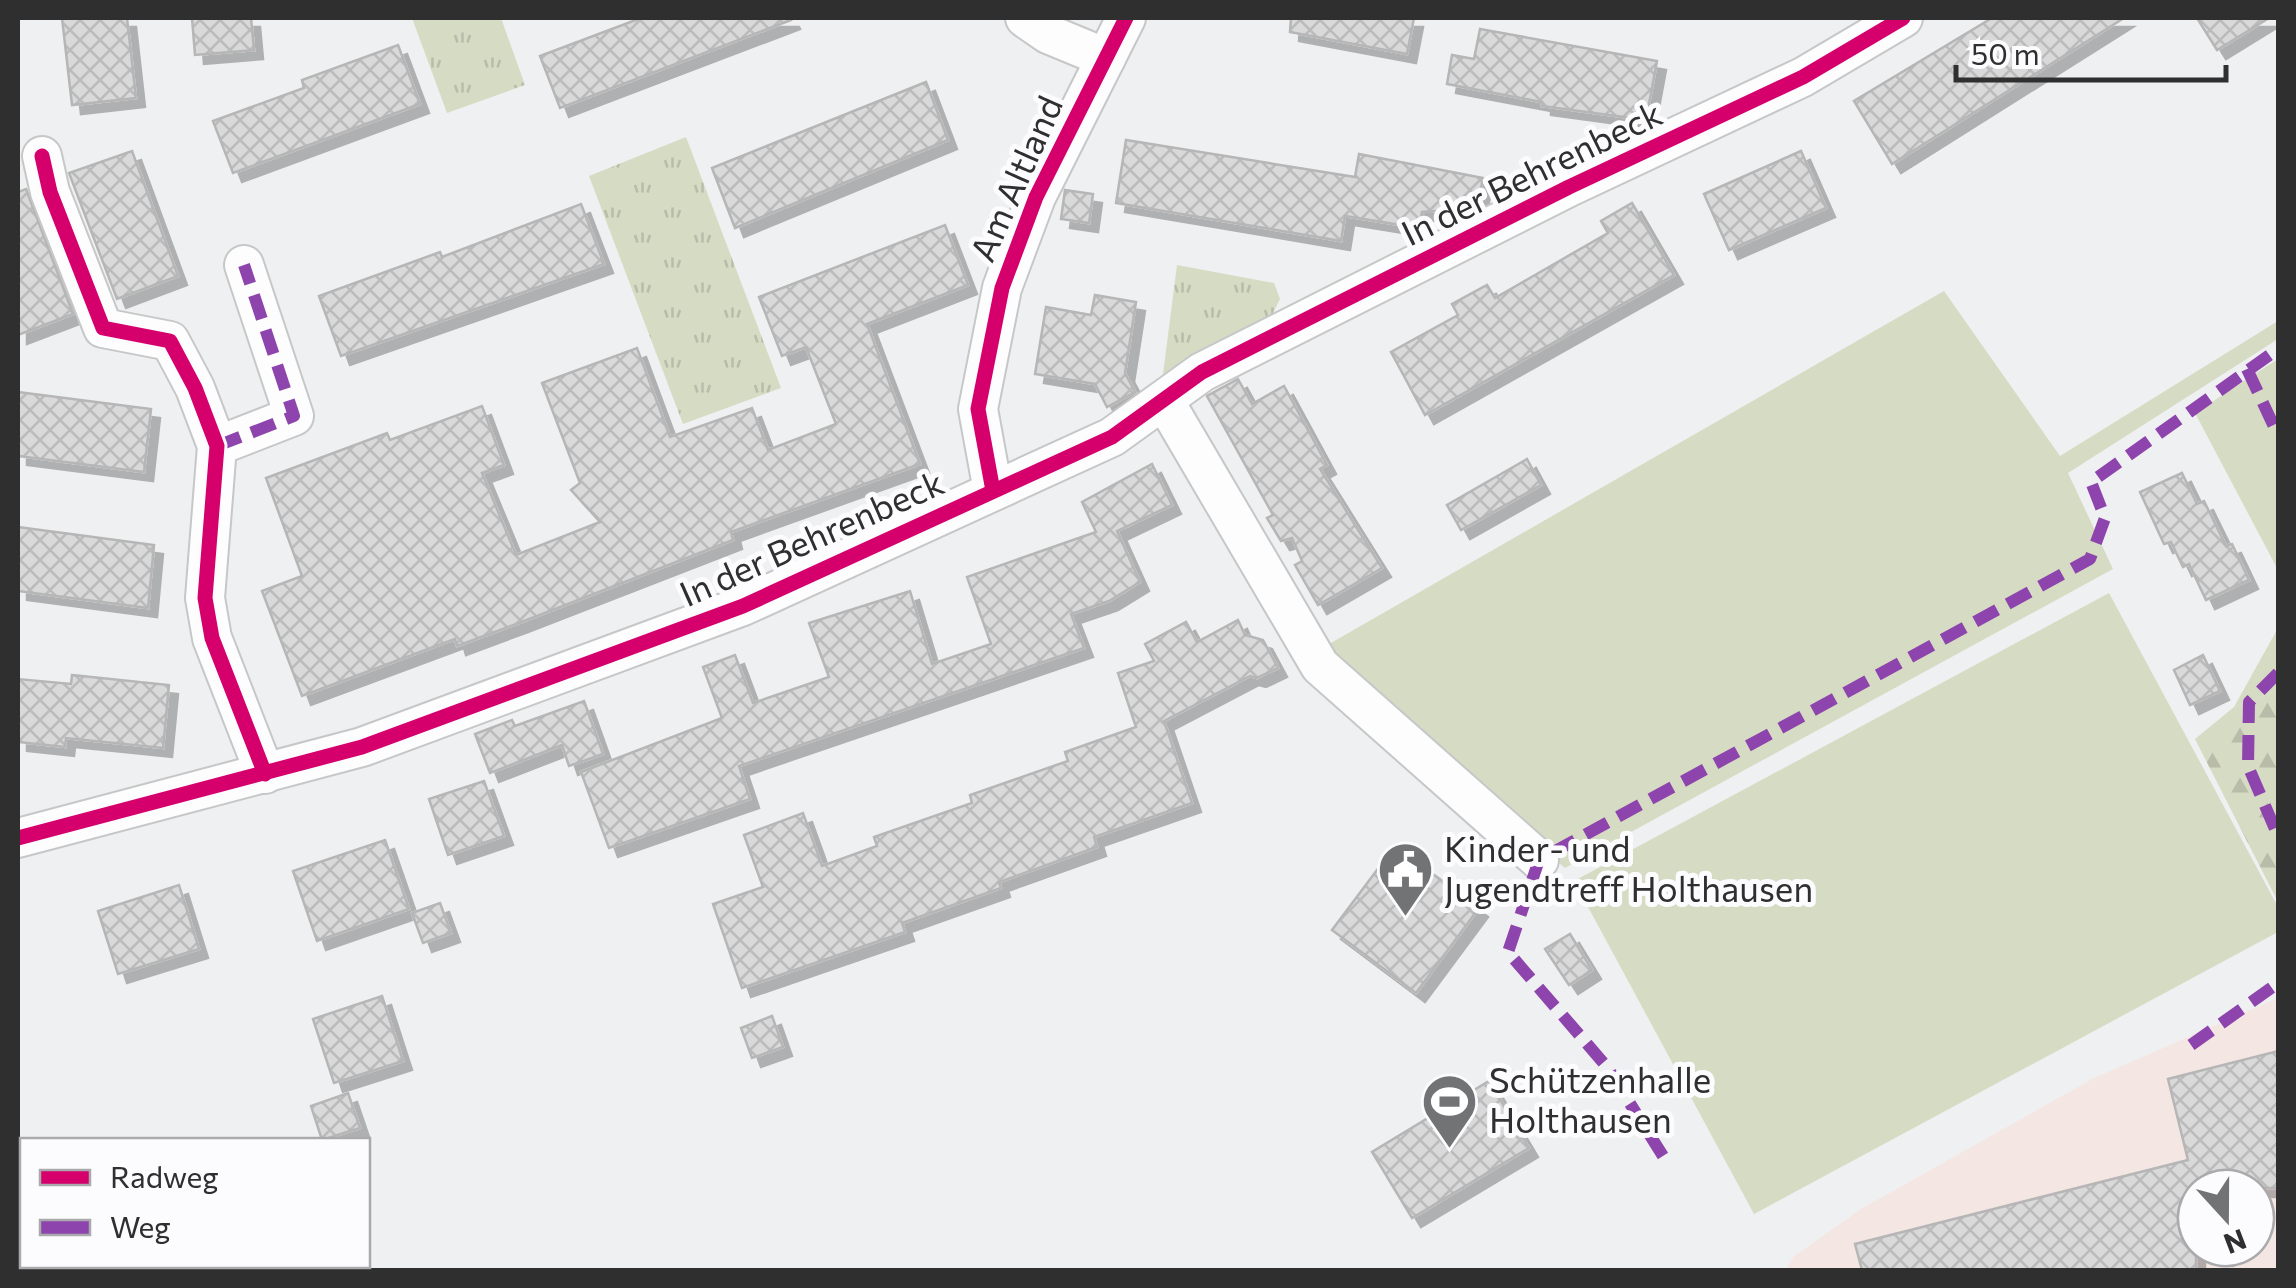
<svg xmlns="http://www.w3.org/2000/svg" width="2296" height="1288" font-family="Commissioner,sans-serif">
  <defs>
    <pattern id="forest-firs" width="22" height="20" patternUnits="userSpaceOnUse" patternTransform="scale(2.5)"><rect width="22" height="20" fill="#d6dbc4"/><path d="M5 1l3.5 6h-7zM16 11l3.5 6h-7z" fill="#b8bca9"/></pattern>
    <pattern id="park-tufts" width="24" height="20" patternUnits="userSpaceOnUse" patternTransform="scale(2.5)"><rect width="24" height="20" fill="#d6dbc4"/><path d="M3 7l-1-3M5 7V3M7 7l1-3M15 17l-1-3M17 17v-4M19 17l1-3" fill="none" stroke="#b8bca9"/></pattern>
    <pattern id="building-cross-hatch" width="8" height="8" patternUnits="userSpaceOnUse" patternTransform="scale(2.5)"><rect width="8" height="8" fill="#d9d9d9"/><path d="M0 0l8 8M0 8l8-8" fill="none" stroke="#bbb"/></pattern>
    <filter id="shadow"><feDropShadow dx="9" dy="9" stdDeviation="0" flood-color="#0004"/></filter>
  </defs>
  <rect width="100%" height="100%" fill="#eff0f1"/>
  <path fill="#f4e7e3" fill-rule="evenodd" d="M2278 998V1270H1786L1793 1257 1861 1209 2094 1078ZM2196 1188H2256V1248H2196Z"/>
  <g fill="#d6dbc4">
    <path d="M1944 291 2060 456 2278 321V339L2068 473 2113 569 1565 868 1411 738 1317 651Z"/>
    <path d="M2278 359V570L2195 413Z"/>
    <path d="M2109 593 2278 907V932L1754 1214 1574 881Z"/>
    <path d="M2278 628V690L2234 707Z"/>
  </g>
  <path fill="url(#forest-firs)" d="M2278 690V902L2195 739 2234 707Z"/>
  <g fill="url(#park-tufts)">
    <path d="M412 18H501L525 85 447 113Z"/>
    <path d="M686 137 781 388 683 424 589 176Z"/>
    <path d="M1177 265 1274 283 1280 299 1273 313 1163 374Z"/>
  </g>
  <g fill="url(#building-cross-hatch)" stroke="#b6b6b6" stroke-width="2.5" filter="url(#shadow)">
    <path d="M62 18H127L136 98 72 105Z"/>
    <path d="M192 18H251L254 50 195 55Z"/>
    <path d="M641 18H790L791 20 560 108 540 56Z"/>
    <path d="M1291 18H1414L1407 54 1290 32Z"/>
    <path d="M1992 18H2124L1892 164 1854 101Z"/>
    <path d="M2197 18H2269L2217 50Z"/>
    <path d="M1480 29 1657 61 1646 120 1542 106V102L1447 84 1452 55 1474 59Z"/>
    <path d="M398 45 420 104 233 173 213 121 304 88 302 80Z"/>
    <path d="M926 82 948 140 735 228 712 168Z"/>
    <path d="M1126 140 1355 177 1359 154 1483 178 1477 208 1422 212 1419 228 1345 216 1341 241 1116 203Z"/>
    <path d="M132 151 178 276 117 299 69 173Z"/>
    <path d="M1801 151 1826 208 1729 250 1704 194Z"/>
    <path d="M26 189 73 314 18 335V192Z"/>
    <path d="M1065 190 1093 194 1089 223 1061 219Z"/>
    <path d="M1632 203 1674 275 1425 415 1391 352 1458 315 1452 304 1487 285 1495 298 1608 233 1601 221Z"/>
    <path d="M581 204 604 264 341 356 319 296 440 252 442 257Z"/>
    <path d="M945 225 968 285 867 324 920 464 731 532 733 540 519 623 457 646 455 639 302 696 262 591 302 576 266 478 387 433 390 440 482 406 504 465 482 473 516 555 600 522 571 490 580 483 542 383 637 348 670 437 752 408 768 450 836 424 806 347 782 356 759 297Z"/>
    <path d="M1095 295 1136 302 1125 373 1135 392 1107 407 1095 384 1035 374 1046 307 1091 315Z"/>
    <path d="M1238 379 1252 404 1284 386 1327 465 1320 469 1382 568 1318 605 1295 565 1302 561 1292 538 1281 541 1267 518 1273 515 1207 396Z"/>
    <path d="M18 392 151 409 144 472 18 456Z"/>
    <path d="M1527 459 1541 485 1461 530 1447 505Z"/>
    <path d="M1152 464 1172 505 1117 531 1140 582 1109 601 1071 614 1084 648 739 766 750 799 609 848 581 772 722 718 703 667 735 655 753 703 829 677 809 623 910 591 932 664 991 644 967 577 1096 532 1082 502Z"/>
    <path d="M2182 473 2197 504 2204 501 2226 546 2232 544 2249 580 2206 600 2189 564 2183 567 2171 542 2164 544 2140 492Z"/>
    <path d="M18 527 154 545 148 608 18 591Z"/>
    <path d="M1238 620 1245 635 1263 640 1278 668 1257 678 1250 676 1164 721 1192 803 1094 837 1097 847 999 882 1001 888 902 923 905 932 742 988 713 904 763 887 744 835 803 813 822 866 877 846 874 837 972 803 970 795 1068 761 1065 752 1136 727 1118 673 1154 661 1145 644 1186 622 1197 642Z"/>
    <path d="M2203 655 2220 691 2190 705 2174 670Z"/>
    <path d="M72 675 169 685 163 748 66 738 65 747 18 742V679L71 684Z"/>
    <path d="M584 701 603 754 569 766 562 745 490 773 475 734 512 720 515 726Z"/>
    <path d="M484 781 504 836 448 855 429 799Z"/>
    <path d="M385 840 409 909 317 941 293 871Z"/>
    <path d="M1395 846 1479 908 1416 993 1332 930Z"/>
    <path d="M179 885 199 949 118 974 98 911Z"/>
    <path d="M440 903 451 933 423 943 412 913Z"/>
    <path d="M1570 934 1592 970 1569 985 1545 949Z"/>
    <path d="M382 996 403 1061 334 1083 313 1019Z"/>
    <path d="M772 1016 783 1047 752 1058 741 1028Z"/>
    <path d="M2278 1051V1188H2196V1270H1862L1855 1244 2188 1160 2168 1079Z"/>
    <path d="M1489 1081 1529 1148 1412 1218 1372 1152Z"/>
    <path d="M348 1093 360 1128 322 1140 311 1106Z"/>
  </g>
  <g fill="none" stroke-linecap="round" stroke-linejoin="round">
    <defs>
      <g id="street">
        <path d="M1025 18 1048 34 1106 58"/>
        <path d="M42 156 50 192 103 328 170 341 195 388 217 446 205 598 212 638 265 774"/>
        <path d="M1165 402 1320 666 1539 860"/>
        <path d="M217 446 294 416 244 265"/>
        <path d="M993 491 978 409 1002 288 1036 197 1126 18"/>
        <path d="M18 838 362 747 743 606 1112 437 1202 372 1569 187 1803 77 1903 18"/>
      </g>
    </defs>
    <use href="#street" stroke="#c6c7c8" stroke-width="42"/>
    <use href="#street" stroke="#fdfdfd" stroke-width="38"/>
    <g stroke="#8e44ad" stroke-width="12" stroke-dasharray="25 12" stroke-linecap="butt">
      <path d="M2247 369 2278 435"/>
      <path d="M217 446 294 416 244 265"/>
      <path d="M2278 673 2249 702 2248 766 2278 836"/>
      <path d="M2191 1045 2278 983"/>
      <path d="M1663 1156 1607 1067 1508 952 1539 860 2090 559 2105 518 2091 482 2278 349"/>
      <path d="M28 1270 31 1266"/>
    </g>
    <defs>
      <g id="cycleway">
        <path d="M42 156 50 192 103 328 170 341 195 388 217 446 205 598 212 638 265 774"/>
        <path d="M993 491 978 409 1002 288 1036 197 1126 18"/>
        <path d="M18 838 362 747 743 606 1112 437 1202 372 1569 187 1803 77 1903 18"/>
      </g>
    </defs>
    <use href="#cycleway" stroke="#fcfcff" stroke-width="21"/>
    <use href="#cycleway" stroke="#d6006c" stroke-width="15"/>
  </g>
  <defs>
    <symbol id="civic-pin" viewBox="-11 -11 22 30"><path d="M0 17L-7.5 6A9.5 9.5 0 1 1 7.5 6Z" fill="#727374" stroke="#fcfcff"/><path d="M-.6-6.5H3V-4.5H.6V-3L4-1V1h2V6H-6V1h2V-1L-.6-3ZM-1.2 2.5V6h2.4V2.5Z" fill="#fff"/></symbol>
    <symbol id="stadium-pin" viewBox="-11 -11 22 30"><path d="M0 17L-7.5 6A9.5 9.5 0 1 1 7.5 6Z" fill="#727374" stroke="#fcfcff"/><path d="M0-5a6.5 5 0 1 0 0 10a6.5 5 0 1 0 0-10ZM-3.5-1.8h7v3.6h-7Z" fill="#fff"/></symbol>
  </defs>
  <g fill-rule="evenodd">
    <use href="#civic-pin" x="1374" y="838" width="63" height="86"/>
    <use href="#stadium-pin" x="1418" y="1070" width="63" height="86"/>
  </g>
  <g text-anchor="middle" stroke-width="10" stroke-linejoin="round" paint-order="stroke">
    <g font-size="35" fill="#2f2f30" stroke="#fcfcff">
      <text transform="translate(1532 174) rotate(-26)" y="12">In der Behrenbeck</text>
      <text transform="translate(1017 179) rotate(-66)" y="12">Am Altland</text>
      <text transform="translate(812 539) rotate(-24)" y="12">In der Behrenbeck</text>
    </g>
    <g font-size="35" fill="#2f2f30" stroke="#fcfcff" text-anchor="start">
      <text x="1444" y="862">Kinder- und<tspan x="1444" dy="40">Jugendtreff Holthausen</tspan></text>
      <text x="1489" y="1093">Schützenhalle<tspan x="1489" dy="40">Holthausen</tspan></text>
    </g>
  </g>
  <rect width="2296" height="1288" fill="none" stroke="#2f2f30" stroke-width="40"/>
  <rect x="20" y="1138" width="350" height="130" fill="#fcfcff" stroke="#aaaaac" stroke-width="2.5"/>
  <rect x="40" y="1170" width="50" height="15" fill="#d6006c" stroke="#aaaaac" stroke-width="2.5"/>
  <text x="110" y="1188" font-size="30" fill="#2f2f30">Radweg</text>
  <rect x="40" y="1220" width="50" height="15" fill="#8e44ad" stroke="#aaaaac" stroke-width="2.5"/>
  <text x="110" y="1238" font-size="30" fill="#2f2f30">Weg</text>
  <g transform="translate(2226 1218) rotate(159)"><circle r="48" fill="#fcfcff" stroke="#aaaaac" stroke-width="2.5"/>
  <path d="M0-8L18 38L0 25L-18 38Z" fill="#727374"/>
  <text y="-15" font-size="28" font-weight="bold" text-anchor="middle" fill="#2f2f30">N</text>
  </g>
  <path d="M1956 65v15h270v-15" fill="none" stroke="#2f2f30" stroke-width="5"/>
  <text x="1971" y="65" font-size="30" fill="#2f2f30" stroke="#fcfcff" stroke-width="8" paint-order="stroke">50 m</text>
</svg>
